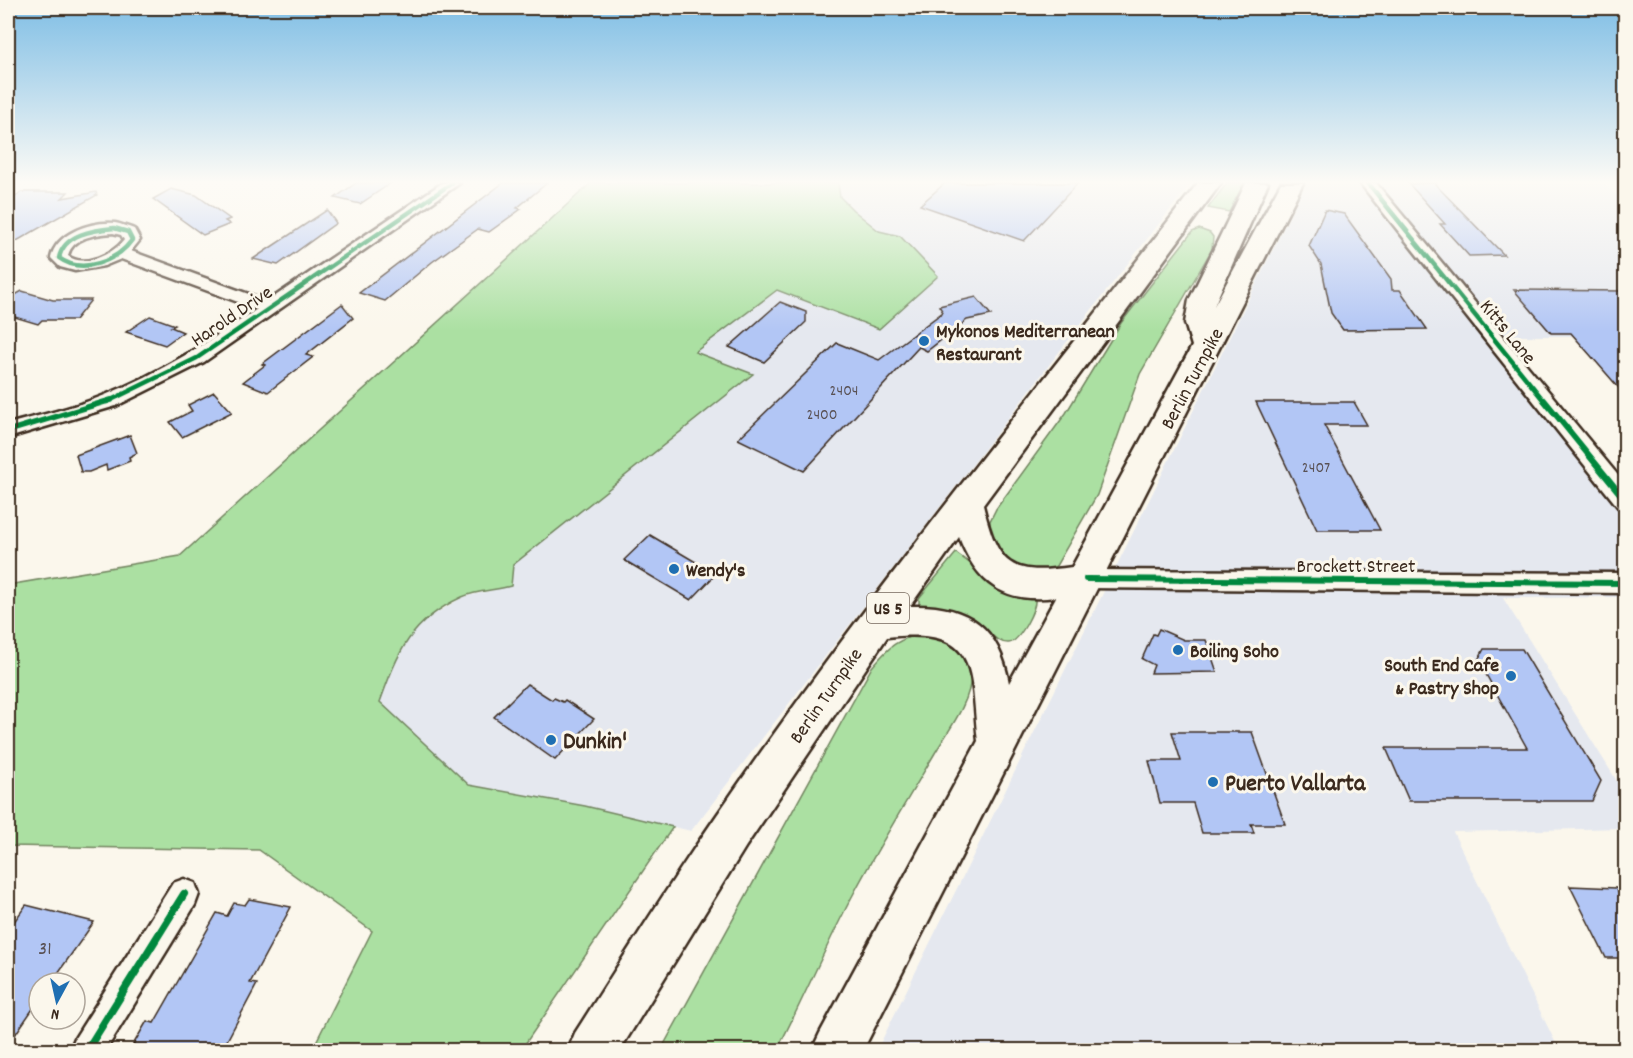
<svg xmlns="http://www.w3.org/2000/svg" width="1633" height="1058" font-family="Dekko,sans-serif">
  <rect width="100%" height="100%" fill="#fbf7ec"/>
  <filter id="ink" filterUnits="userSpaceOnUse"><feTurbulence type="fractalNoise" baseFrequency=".0167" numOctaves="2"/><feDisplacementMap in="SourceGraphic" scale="12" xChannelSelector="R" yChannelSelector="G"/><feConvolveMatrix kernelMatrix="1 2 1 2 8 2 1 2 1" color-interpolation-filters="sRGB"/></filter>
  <g filter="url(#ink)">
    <g fill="#e5e8ef">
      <path d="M838 183H1191L1093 308 691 831 585 806 469 785 380 702 399 653 418 624 463 597 511 586 513 565 752 373 695 352 778 290 879 329 938 276 900 236 879 231 853 210 840 197Z"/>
      <path d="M1306 183H1603L1625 202V336H1504L1625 481V597L1503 598 1625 794V828L1453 832 1559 1050H877Z"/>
    </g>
    <g fill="#abe0a2" stroke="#738560" stroke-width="1.5">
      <path d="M591 183H838L840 197 853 210 879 231 900 236 938 276 879 329 777 290 695 352 753 374 513 565 511 586C496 590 476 591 462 597 410 621 398 652 380 702L469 785 585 806 673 827 521 1050H312L372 931 259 850 8 846V585L180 556Z"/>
      <path d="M1227 183H1244L1229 212 1208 208Z"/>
      <path d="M1199 229 1210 233 1213 237 1212 249 1140 374 1097 495 1056 566 1048 570 1027 571 1012 565 997 552 989 535 990 521 996 509 1066 413 1121 323 1192 232Z"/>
      <path d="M956 553 995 582 1035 598C1037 608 1019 643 1008 643 996 643 987 629 976 624 959 615 937 613 919 605V598Z"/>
      <path d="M925 634C946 637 971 649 971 675 971 702 948 731 935 753 908 799 880 844 855 891 827 943 804 998 777 1050H661L872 667C890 646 897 638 925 634Z"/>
    </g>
    <g fill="#b2c6f5" stroke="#3b2a1e" stroke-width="1.5">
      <path d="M356 183H391L360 204 335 198Z"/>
      <path d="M503 183H547L517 208 521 209 489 232 478 229 432 262 385 301 359 293Z"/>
      <path d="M945 183H1078L1024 241 920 205Z"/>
      <path d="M1434 183 1504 255 1469 256 1440 224H1445L1409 184Z"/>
      <path d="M171 189 196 195 230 219 225 221 230 224 203 235 153 199Z"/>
      <path d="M21 192H68L62 198 96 192 97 195 8 246V204Z"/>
      <path d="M327 210 336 223 278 265 253 259Z"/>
      <path d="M1325 210 1344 214 1391 279 1392 290H1400L1427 329 1343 330 1331 313 1321 264 1309 246Z"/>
      <path d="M1514 290 1626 291V396L1571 333H1551Z"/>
      <path d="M22 291 53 300H91L75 320H42L38 324 8 315V299Z"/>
      <path d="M976 297 991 315 967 320 927 351 919 347 804 471 738 439 837 343 879 360 943 312 939 306Z"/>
      <path d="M780 302 806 312V322L764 362 729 347Z"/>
      <path d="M342 304 353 318 306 355 313 357 268 392 243 382 265 365 262 364Z"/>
      <path d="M150 316 175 325 171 327 183 332 165 345 126 332Z"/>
      <path d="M214 392 232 412 182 437 170 422 192 411 188 405Z"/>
      <path d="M1256 402H1354L1367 425H1324L1380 530H1317Z"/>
      <path d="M130 435 137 453 129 457 130 461 107 470 106 465 89 472H81L76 455Z"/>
      <path d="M650 535 716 574 691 600 624 560Z"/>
      <path d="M1159 629 1184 640H1206L1217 672 1151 673 1154 665 1142 659 1153 634 1156 635Z"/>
      <path d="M1484 649H1522L1601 781 1592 801H1409L1386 748H1527L1478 660Z"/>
      <path d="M527 684 552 700 554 698 563 702 565 700 594 719 555 760 494 717Z"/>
      <path d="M1172 732H1252L1285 824H1251L1254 833H1202L1193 803H1160L1149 761H1181Z"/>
      <path d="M1570 886 1616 888 1626 906V958H1606Z"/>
      <path d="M249 899 291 907 250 983 257 984 222 1050H130L147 1021 154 1023 217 913 227 916 234 903 245 905Z"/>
      <path d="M26 905 94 922 51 983H39V1000L8 1045V930Z"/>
    </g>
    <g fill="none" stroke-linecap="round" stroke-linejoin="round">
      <defs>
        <g id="street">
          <path d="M442 183H460L204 362 116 406 8 438V424C40 415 74 408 105 395 160 373 208 342 257 309L121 259 104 266 75 271 60 267 51 258C56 233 91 221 115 223 121 224 128 227 134 229L140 240 131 251 268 301ZM113 233 121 235 124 240C113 254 84 268 68 256 72 237 97 234 113 233Z"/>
          <path d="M1360 183H1376L1626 485V509L1618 507Z"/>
          <path d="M1086 570 1626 573V593L1086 588 1078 586 1074 579 1078 572Z"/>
          <path d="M184 879 195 883 199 894 195 905 106 1050H70L75 1038 173 883Z"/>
        </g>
        <path id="highway" d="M1198 183H1221L983 505C998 566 1010 576 1072 567L1192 346 1185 323 1189 300 1246 183H1268L1214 306 1281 183H1303L863 1050H812L820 1033 978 741C970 667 980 627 887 637L746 846 620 1050H568L575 1033C622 960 668 886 717 815 867 597 1035 392 1198 183ZM959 537C977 584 1005 604 1056 597L1009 683C999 626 967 604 910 606Z"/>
      </defs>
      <use href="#street" stroke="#3b2a1e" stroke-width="5"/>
      <use href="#highway" stroke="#3b2a1e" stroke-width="5"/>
      <use href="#street" fill="#fbf7ec" fill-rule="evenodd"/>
      <use href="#highway" fill="#fbf7ec" fill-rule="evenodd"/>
      <defs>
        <g id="cycleway-far2">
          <path d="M1368 183 1545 402"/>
          <path d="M114 228 128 232 132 240C117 261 82 275 59 258 64 234 93 230 114 228Z"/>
          <path d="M107 402 197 358 452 183"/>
        </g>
        <g id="cycleway-far1">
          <path d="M1544 400 1626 501"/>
          <path d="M8 431 111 400"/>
          <path d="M1086 579 1626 583"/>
        </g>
        <path id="cycleway" d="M87 1050 184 894"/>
      </defs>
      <use href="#cycleway-far2" stroke="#fbf7ec" stroke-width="8"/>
      <use href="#cycleway-far1" stroke="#fbf7ec" stroke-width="10"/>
      <use href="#cycleway" stroke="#fbf7ec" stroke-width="12"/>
      <use href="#cycleway-far2" stroke="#00873e" stroke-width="4.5"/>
      <use href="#cycleway-far1" stroke="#00873e" stroke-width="6"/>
      <use href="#cycleway" stroke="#00873e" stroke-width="8"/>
    </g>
  </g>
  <linearGradient id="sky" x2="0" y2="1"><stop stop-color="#7fbee5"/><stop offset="0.55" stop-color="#fdfbf6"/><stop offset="1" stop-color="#fdfbf6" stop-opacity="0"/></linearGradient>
  <rect width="1633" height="331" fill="url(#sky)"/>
  <g fill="#1f6fb2" stroke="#fbf7ec" stroke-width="2">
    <circle cx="924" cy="341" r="6"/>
    <circle cx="674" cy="569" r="6"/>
    <circle cx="1178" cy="650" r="6"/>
    <circle cx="1511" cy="676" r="6"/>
    <circle cx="551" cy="740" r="6"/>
    <circle cx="1213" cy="782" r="6"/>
  </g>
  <g text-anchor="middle" stroke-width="6" stroke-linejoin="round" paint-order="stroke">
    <g font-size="16" fill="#595154">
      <text x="844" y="395">2404</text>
      <text x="822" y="419">2400</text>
      <text x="1316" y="472">2407</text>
    </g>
    <rect fill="#fbf7ec" stroke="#75685c" stroke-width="1.5" x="867" y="593" width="42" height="30" rx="4.5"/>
    <g font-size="18" font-weight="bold" fill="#3b2a1e">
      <text x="888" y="614">US 5</text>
    </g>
    <g font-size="20" fill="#3b2a1e" stroke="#fbf7ec">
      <text transform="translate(231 315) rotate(-34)" y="7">Harold Drive</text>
      <text transform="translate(1509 331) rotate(51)" y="7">Kitts Lane</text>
      <text transform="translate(1191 378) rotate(-62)" y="7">Berlin Turnpike</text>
      <text x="1356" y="572">Brockett Street</text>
      <text transform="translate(825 695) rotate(-55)" y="7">Berlin Turnpike</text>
    </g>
    <g font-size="20" font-weight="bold" fill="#3b2a1e" stroke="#fbf7ec" text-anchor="start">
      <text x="936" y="337">Mykonos Mediterranean<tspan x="936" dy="23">Restaurant</tspan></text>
      <text x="686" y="576">Wendy's</text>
      <text x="1190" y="657">Boiling Soho</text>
      <text x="1499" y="671" text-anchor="end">South End Cafe<tspan x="1499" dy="23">&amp; Pastry Shop</tspan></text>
    </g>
    <g font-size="20" fill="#595154">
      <text x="45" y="954">31</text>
    </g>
    <g font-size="24" font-weight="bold" fill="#3b2a1e" stroke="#fbf7ec" text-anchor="start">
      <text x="563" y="748">Dunkin'</text>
      <text x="1225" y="790">Puerto Vallarta</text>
    </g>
  </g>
  <rect width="1633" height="1058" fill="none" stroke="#fbf7ec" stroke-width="30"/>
  <rect x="15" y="15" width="1603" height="1028" fill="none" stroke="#3b2a1e" stroke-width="2" filter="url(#ink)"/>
  <g transform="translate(57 1001) rotate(188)"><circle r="28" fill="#fbf7ec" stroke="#aea59a" stroke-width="1.5"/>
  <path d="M0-4.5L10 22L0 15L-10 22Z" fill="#1f6fb2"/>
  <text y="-9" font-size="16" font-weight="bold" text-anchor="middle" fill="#3b2a1e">N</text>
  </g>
</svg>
